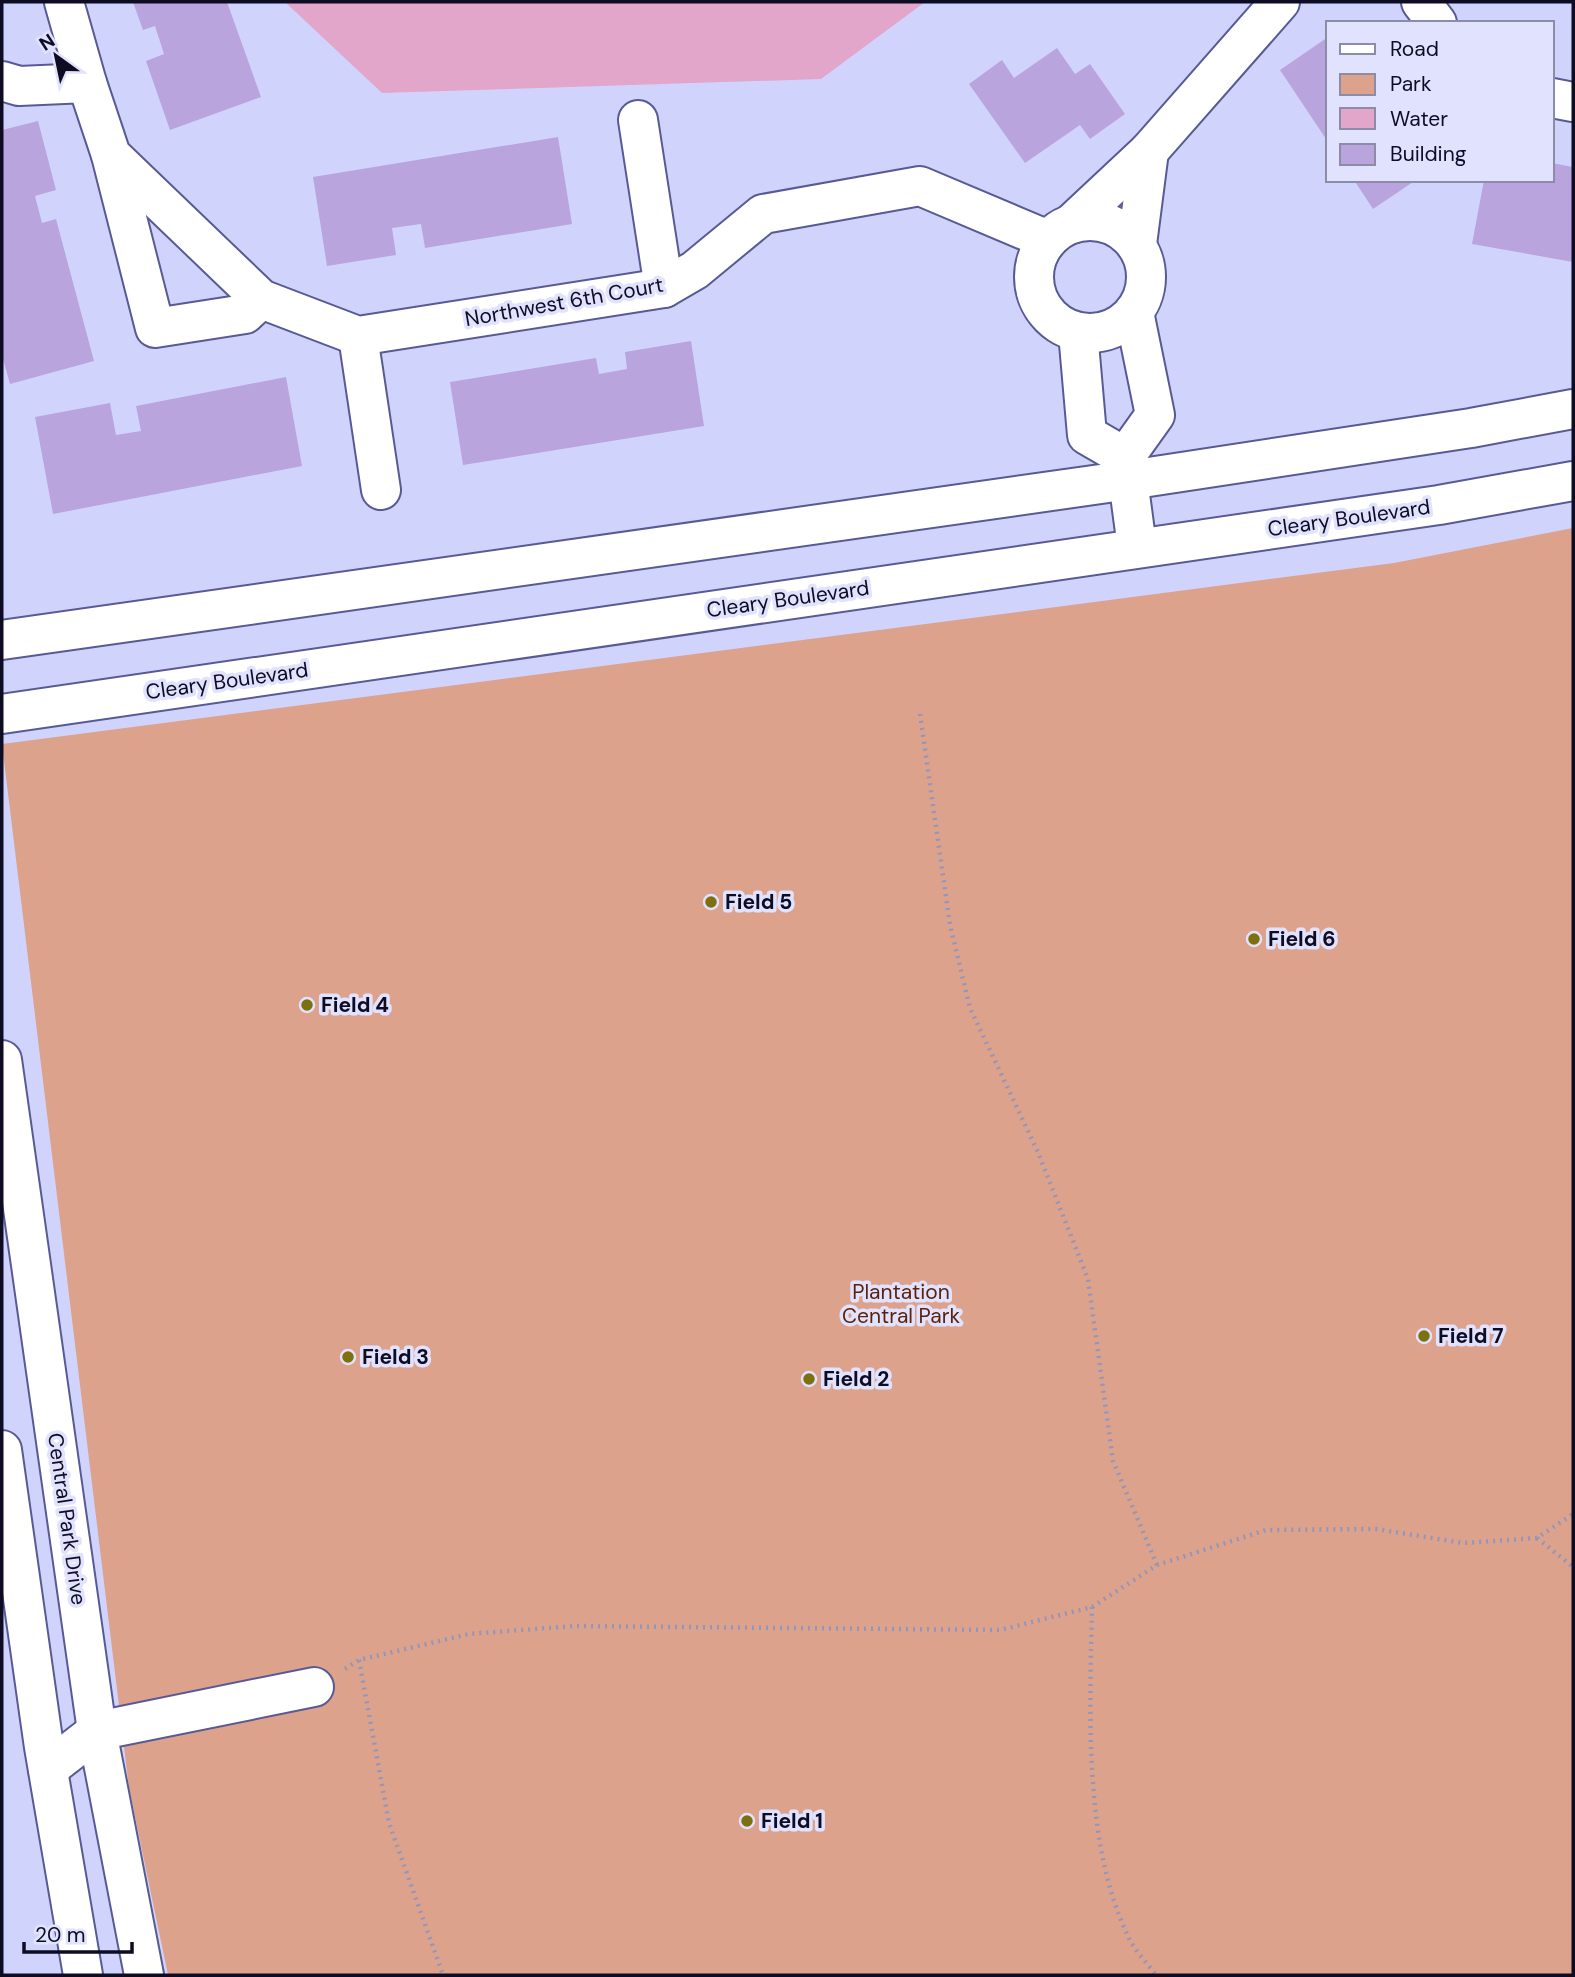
<svg xmlns="http://www.w3.org/2000/svg" width="1575" height="1977" font-family="'DM Sans',sans-serif">
  <rect width="100%" height="100%" fill="#d0d4fd"/>
  <path fill="#dda28c" d="M1573 528V1975H168L129 1788 2 744 1394 563Z"/>
  <path fill="#e2a6cb" d="M285 2H925L821 79 382 93Z"/>
  <g fill="#b9a4de">
    <path d="M133 2H227L261 97 170 130 146 61 164 54 155 26 143 30Z"/>
    <path d="M1328 37V142L1280 70Z"/>
    <path d="M1057 48 1075 74 1090 64 1125 114 1090 139 1080 125 1025 163 969 84 1002 60 1014 78Z"/>
    <path d="M38 121 56 190 35 196 42 223 56 219 94 361 10 384 2 355V130Z"/>
    <path d="M558 137 572 224 425 248 421 224 392 228 396 255 327 266 313 177Z"/>
    <path d="M1552 163 1573 167V262L1472 244 1484 180H1552Z"/>
    <path d="M1354 180H1416L1373 209Z"/>
    <path d="M691 341 704 426 463 465 450 382 596 358 599 374 627 369 625 352Z"/>
    <path d="M286 377 302 466 53 514 35 417 110 403 116 435 141 431 136 406Z"/>
  </g>
  <g fill="none" stroke-linecap="round" stroke-linejoin="round">
    <defs>
      <g id="minor">
        <path d="M64 2 87 83"/>
        <path d="M1421 2 1437 23"/>
        <path d="M2 81 19 86 87 83 111 155 261 299 358 336 664 288 695 270 763 214 920 186 1048 240"/>
        <path d="M1552 98 1573 102"/>
        <path d="M638 120 664 288"/>
        <path d="M111 155 155 328 245 314 261 299"/>
        <circle cx="1090" cy="277" r="56"/>
        <path d="M1071 224 1149 151 1280 2"/>
        <path d="M1137 244 1149 151"/>
        <path d="M1134 312 1155 415 1125 457 1137 547"/>
        <path d="M1078 332 1087 435 1125 457"/>
        <path d="M358 336 381 490"/>
        <path d="M2 640 1129 480 1471 428 1573 409"/>
        <path d="M2 714 1439 505 1573 481"/>
        <path d="M2 1060 97 1731 144 1975"/>
        <path d="M2 1450 44 1747 83 1975"/>
        <path d="M48 1769 97 1731 314 1687"/>
      </g>
    </defs>
    <use href="#minor" stroke="#585a95" stroke-width="42"/>
    <g stroke="#9396b9" stroke-width="4.5" stroke-dasharray="2 5" stroke-linecap="butt">
      <path d="M920 714 950 925 970 1008 1037 1150 1088 1279 1113 1461 1157 1565"/>
      <path d="M1537 1538 1573 1567"/>
      <path d="M1092 1607C1090 1708 1083 1843 1128 1936 1134 1950 1147 1963 1156 1975"/>
      <path d="M359 1660 389 1823 443 1975"/>
      <path d="M345 1669 359 1660 469 1634 575 1626 1000 1630 1092 1607 1157 1565 1266 1530 1376 1529 1463 1543 1537 1538 1573 1514"/>
    </g>
    <use href="#minor" stroke="#fff" stroke-width="38"/>
  </g>
  <g fill="#7c700f" stroke="#e0e2fe" stroke-width="2.5">
    <circle cx="711" cy="902" r="7"/>
    <circle cx="1254" cy="939" r="7"/>
    <circle cx="307" cy="1005" r="7"/>
    <circle cx="1424" cy="1336" r="7"/>
    <circle cx="348" cy="1357" r="7"/>
    <circle cx="809" cy="1379" r="7"/>
    <circle cx="747" cy="1821" r="7"/>
  </g>
  <g text-anchor="middle" stroke-width="7" stroke-linejoin="round" paint-order="stroke">
    <g font-size="21" fill="#0d0c23" stroke="#e0e2fe">
      <text transform="translate(564 302) rotate(-10)" y="7">Northwest 6th Court</text>
      <text transform="translate(1349 518) rotate(-8)" y="7">Cleary Boulevard</text>
      <text transform="translate(788 599) rotate(-8)" y="7">Cleary Boulevard</text>
      <text transform="translate(227 681) rotate(-8)" y="7">Cleary Boulevard</text>
      <text transform="translate(67 1519) rotate(82)" y="7">Central Park Drive</text>
    </g>
    <g font-size="21" font-weight="bold" fill="#0d0c23" stroke="#e0e2fe" text-anchor="start">
      <text x="725" y="909">Field 5</text>
      <text x="1268" y="946">Field 6</text>
      <text x="321" y="1012">Field 4</text>
      <text x="1438" y="1343">Field 7</text>
      <text x="362" y="1364">Field 3</text>
      <text x="823" y="1386">Field 2</text>
      <text x="761" y="1828">Field 1</text>
    </g>
    <g font-size="21" fill="#5c2209" stroke="#e0e2fe">
      <text x="901" y="1299">Plantation<tspan x="901" dy="24">Central Park</tspan></text>
    </g>
  </g>
  <rect width="1575" height="1977" fill="none" stroke="#0d0c23" stroke-width="7"/>
  <rect x="1326" y="21" width="228" height="161" fill="#e0e2fe" stroke="#8c8ca6" stroke-width="2"/>
  <rect x="1340" y="44" width="35" height="10" fill="#ffffff" stroke="#8c8ca6" stroke-width="2"/>
  <text x="1390" y="56" font-size="21" fill="#0d0c23">Road</text>
  <rect x="1340" y="74" width="35" height="21" fill="#dda28c" stroke="#8c8ca6" stroke-width="2"/>
  <text x="1390" y="91" font-size="21" fill="#0d0c23">Park</text>
  <rect x="1340" y="108" width="35" height="21" fill="#e2a6cb" stroke="#8c8ca6" stroke-width="2"/>
  <text x="1390" y="126" font-size="21" fill="#0d0c23">Water</text>
  <rect x="1340" y="144" width="35" height="21" fill="#b9a4de" stroke="#8c8ca6" stroke-width="2"/>
  <text x="1390" y="161" font-size="21" fill="#0d0c23">Building</text>
  <g transform="translate(56 56) rotate(327)" stroke="#e0e2fe" stroke-width="5" paint-order="stroke">
  <path d="M0-5L12 26L0 18L-12 26Z" fill="#0d0c23"/>
  <text y="-10" font-size="19" font-weight="bold" text-anchor="middle" fill="#0d0c23">N</text>
  </g>
  <path d="M24 1942v10h108v-10" fill="none" stroke="#0d0c23" stroke-width="3.5"/>
  <text x="35" y="1942" font-size="21" fill="#0d0c23" stroke="#e0e2fe" stroke-width="5" paint-order="stroke">20 m</text>
</svg>
